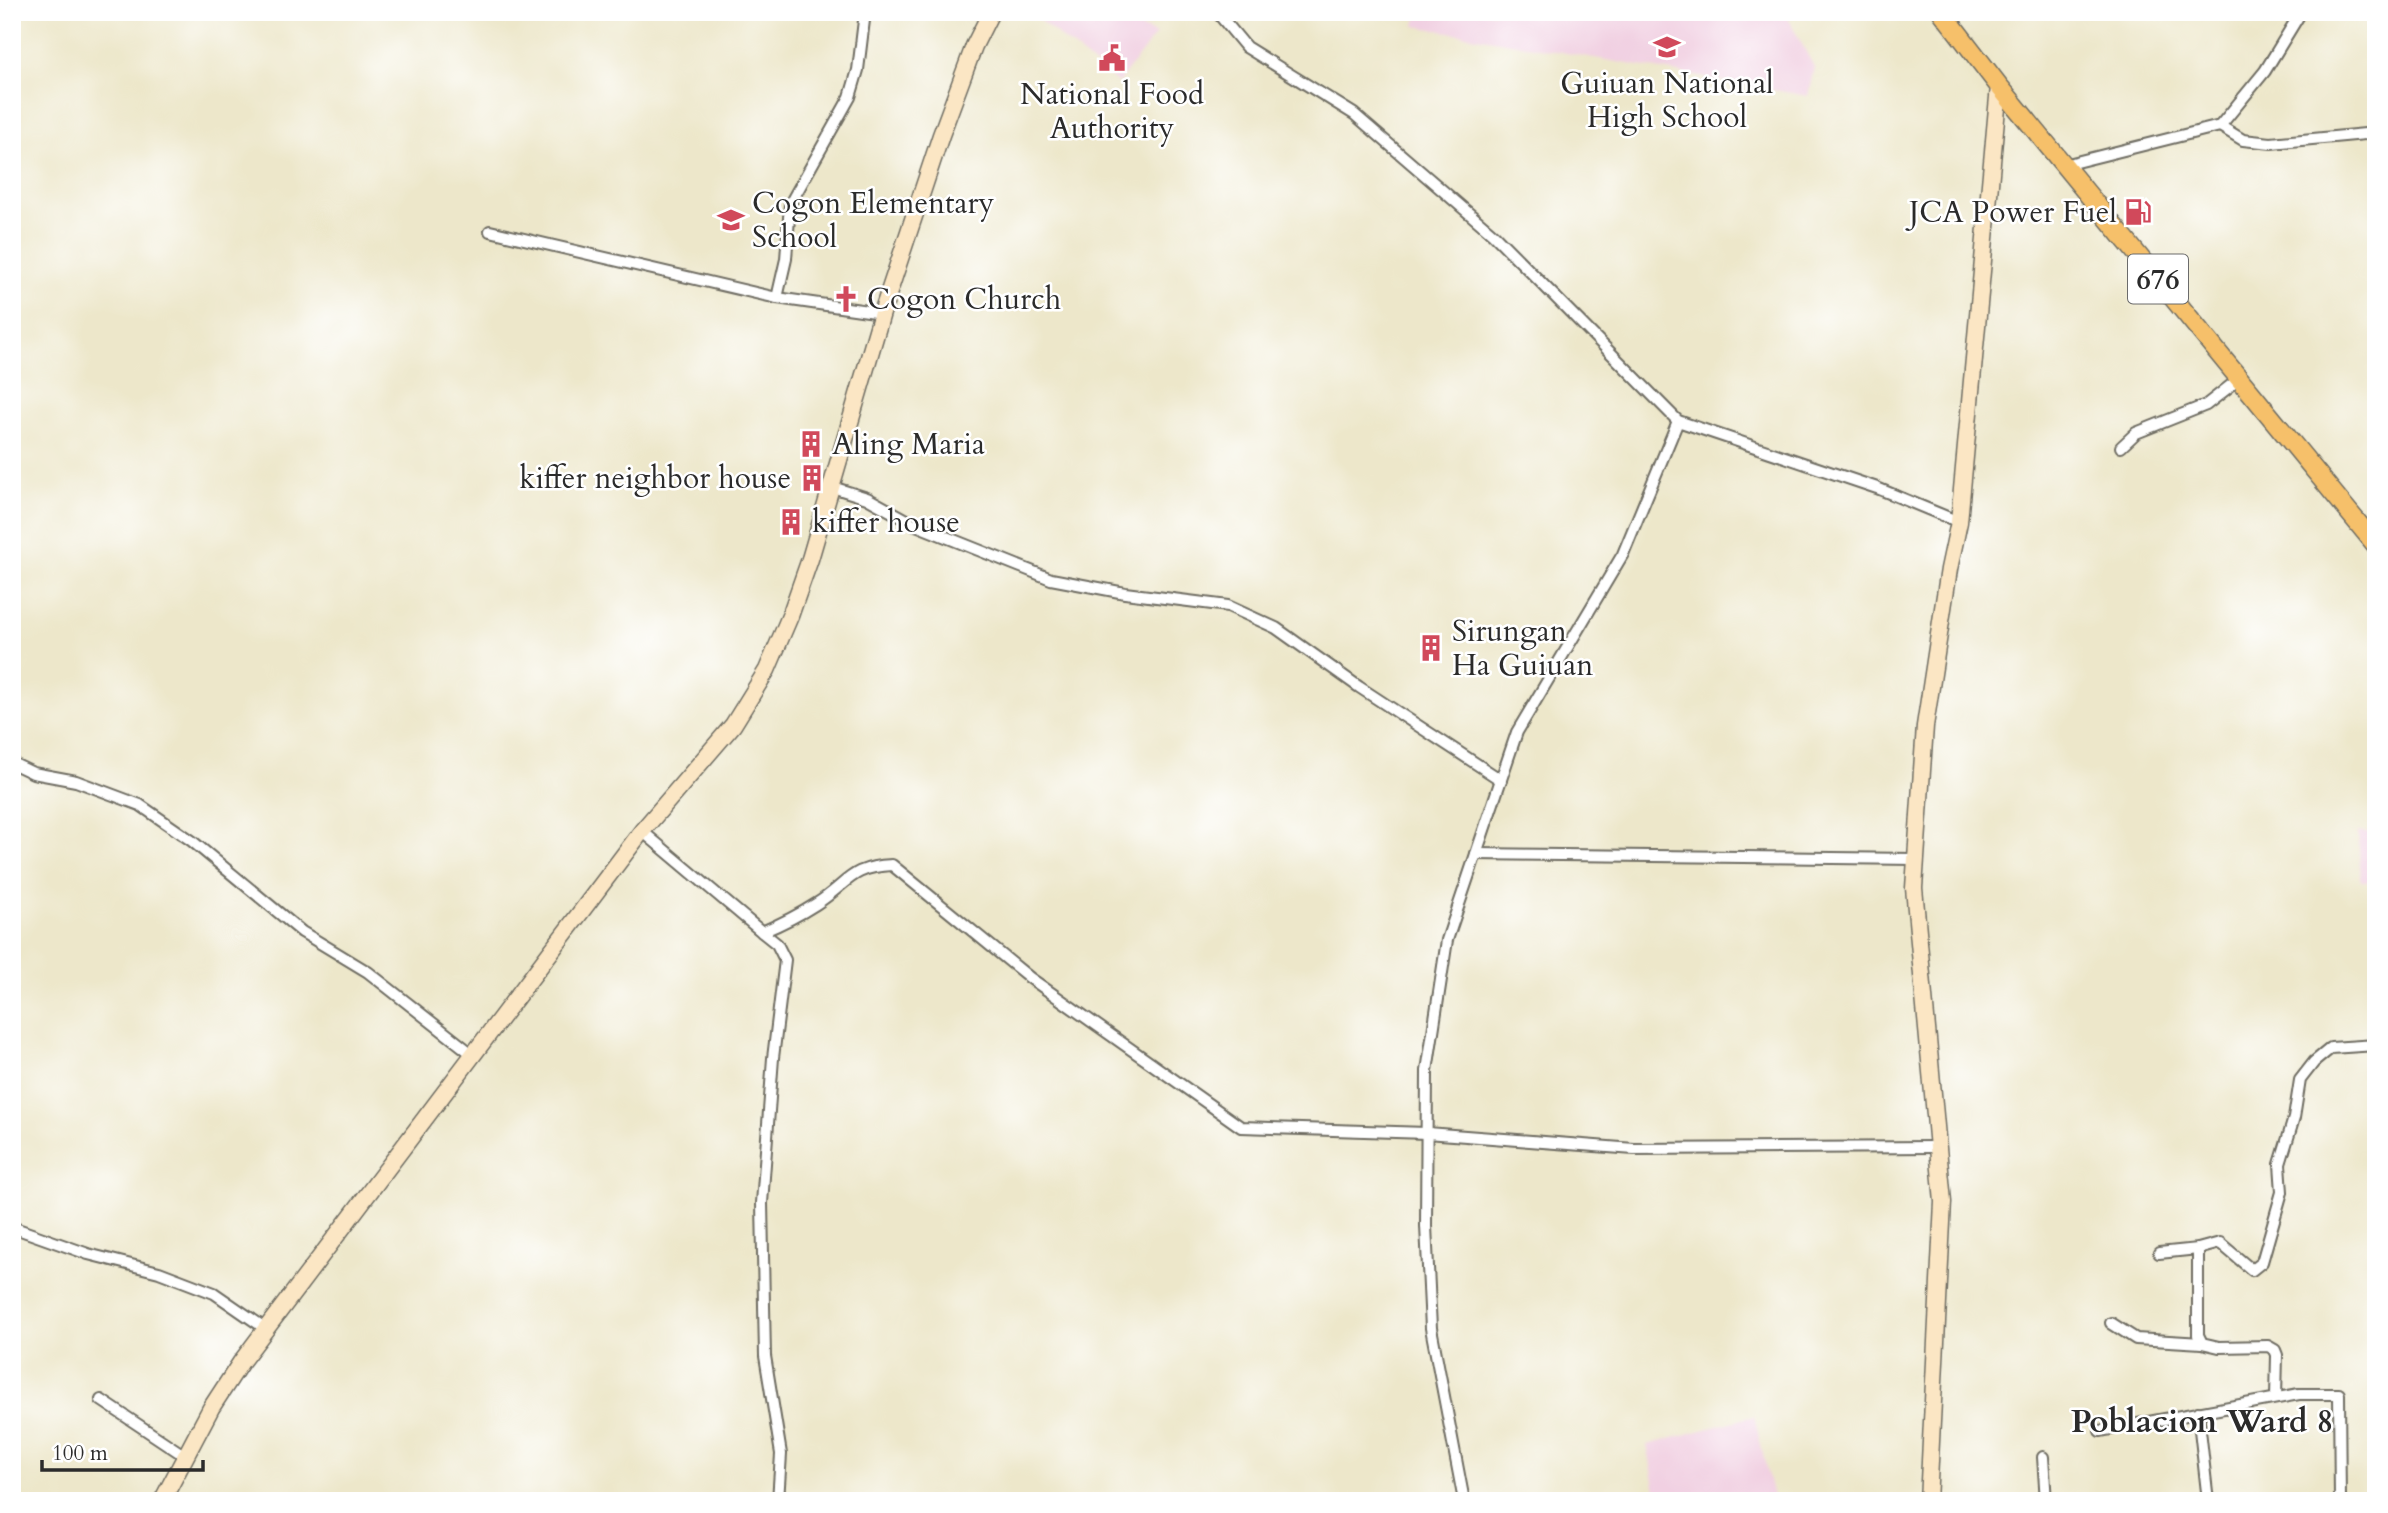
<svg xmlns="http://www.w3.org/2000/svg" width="2388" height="1513" font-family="Cardo,serif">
  <rect width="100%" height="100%" fill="#fff"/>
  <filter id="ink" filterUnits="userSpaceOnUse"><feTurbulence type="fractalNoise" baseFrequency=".0143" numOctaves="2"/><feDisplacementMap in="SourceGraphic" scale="14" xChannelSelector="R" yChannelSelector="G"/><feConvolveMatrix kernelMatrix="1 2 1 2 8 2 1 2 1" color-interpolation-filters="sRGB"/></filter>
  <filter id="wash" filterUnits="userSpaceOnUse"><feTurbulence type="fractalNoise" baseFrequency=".00686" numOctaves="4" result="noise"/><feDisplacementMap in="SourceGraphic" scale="28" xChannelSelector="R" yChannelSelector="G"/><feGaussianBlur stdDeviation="1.57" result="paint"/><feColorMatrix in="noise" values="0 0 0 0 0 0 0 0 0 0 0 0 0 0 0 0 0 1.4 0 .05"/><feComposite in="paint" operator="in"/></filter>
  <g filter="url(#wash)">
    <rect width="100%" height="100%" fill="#ede7ca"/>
    <g fill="#f1d0e2">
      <path d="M1029 12H1104L1156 34 1118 83Z"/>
      <path d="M1418 12H1785L1814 67 1808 96 1415 26Z"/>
      <path d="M2358 832H2376V883L2361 881Z"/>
      <path d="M1754 1416 1774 1501H1658L1647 1445Z"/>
    </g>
  </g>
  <g filter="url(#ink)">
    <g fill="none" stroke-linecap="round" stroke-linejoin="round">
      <defs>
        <g id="street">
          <path d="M1217 12 1246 47 1354 114 1493 234 1678 421 1877 488 1959 522"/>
          <path d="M2220 126 2243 140 2271 143 2376 133"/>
          <path d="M2064 165 2220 126 2265 71 2301 12"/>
          <path d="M490 231 777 298 882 313"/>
          <path d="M777 298 786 259 790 204 850 97 858 70 865 12"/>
          <path d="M2121 447 2136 433 2206 405 2239 379"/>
          <path d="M832 487 867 498 916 525 1051 579 1125 593 1228 606 1276 628 1359 687 1501 780"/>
          <path d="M12 763 33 773 76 781 140 805 192 841 302 932 368 972 472 1054"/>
          <path d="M642 831 762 932C781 924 799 915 816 904 849 883 849 867 892 865L1030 978 1241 1127 1427 1133 1634 1149 1938 1147"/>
          <path d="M1476 854 1916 859"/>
          <path d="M762 932 777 944 785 960 773 1058 762 1203 765 1356 781 1454 778 1501"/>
          <path d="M12 1227 88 1254 159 1272 214 1293 266 1329"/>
          <path d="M2198 1249V1335L2202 1343 2219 1347 2268 1346 2275 1350 2277 1355 2276 1398"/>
          <path d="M2159 1253 2198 1249 2220 1243 2252 1270 2262 1262 2282 1192 2280 1164 2294 1118 2300 1080 2314 1062 2331 1048 2376 1045"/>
          <path d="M2111 1323 2136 1339 2202 1343"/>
          <path d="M101 1400 185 1456"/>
          <path d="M2198 1412 2208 1501"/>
          <path d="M2100 1431 2299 1394H2339L2340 1501"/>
          <path d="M2043 1457 2046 1501"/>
          <path d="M1464 1501 1431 1328 1426 1226 1427 1071 1447 940 1517 732 1623 554 1678 421"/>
        </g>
        <g id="secondary">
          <path d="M162 1501 211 1408 241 1362 642 831 733 725 767 670 790 616 810 559 882 313 941 135 974 46 991 12"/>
          <path d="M1928 1501 1943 1202 1914 888 1925 726 1949 569 1959 522 1999 86"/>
        </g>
        <path id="primary" d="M1942 12 1999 86 2376 545"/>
      </defs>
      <use href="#street" stroke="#6f6d63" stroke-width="14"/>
      <use href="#secondary" stroke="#6f6d63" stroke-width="19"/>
      <use href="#primary" stroke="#6f6d63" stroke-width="21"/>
      <use href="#street" stroke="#fff" stroke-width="10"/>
      <use href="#secondary" stroke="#fbe6c4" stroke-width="16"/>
      <use href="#primary" stroke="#f6c06b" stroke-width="18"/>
    </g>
  </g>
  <defs>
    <symbol id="school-bare" viewBox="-9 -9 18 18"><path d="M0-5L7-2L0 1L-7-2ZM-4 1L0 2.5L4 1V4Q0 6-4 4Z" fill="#d1495b" stroke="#fff" stroke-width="2.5" paint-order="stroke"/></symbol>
    <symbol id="civic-bare" viewBox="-9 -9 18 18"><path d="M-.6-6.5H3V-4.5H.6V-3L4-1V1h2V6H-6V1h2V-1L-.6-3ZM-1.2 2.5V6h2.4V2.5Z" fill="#d1495b" stroke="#fff" stroke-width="2.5" paint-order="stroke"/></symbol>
    <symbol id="fuel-bare" viewBox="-9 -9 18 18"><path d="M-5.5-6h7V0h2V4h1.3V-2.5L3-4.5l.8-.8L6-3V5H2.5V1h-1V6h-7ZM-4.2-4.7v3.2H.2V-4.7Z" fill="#d1495b" stroke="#fff" stroke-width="2.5" paint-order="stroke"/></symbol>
    <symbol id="church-bare" viewBox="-9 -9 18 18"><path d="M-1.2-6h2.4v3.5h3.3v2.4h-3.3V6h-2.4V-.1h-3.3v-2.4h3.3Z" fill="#d1495b" stroke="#fff" stroke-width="2.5" paint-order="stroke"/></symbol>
    <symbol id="building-bare" viewBox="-9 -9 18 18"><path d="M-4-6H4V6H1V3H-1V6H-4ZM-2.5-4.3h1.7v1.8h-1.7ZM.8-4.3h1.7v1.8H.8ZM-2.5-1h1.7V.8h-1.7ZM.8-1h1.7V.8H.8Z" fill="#d1495b" stroke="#fff" stroke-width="2.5" paint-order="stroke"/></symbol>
  </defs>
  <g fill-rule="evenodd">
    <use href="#school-bare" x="1648" y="28" width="38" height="38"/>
    <use href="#civic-bare" x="1093" y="39" width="38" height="38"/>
    <use href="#fuel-bare" x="2119" y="193" width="38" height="38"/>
    <use href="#school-bare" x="712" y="201" width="38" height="38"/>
    <use href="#church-bare" x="827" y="280" width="38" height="38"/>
    <use href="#building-bare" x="792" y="425" width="38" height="38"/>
    <use href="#building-bare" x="793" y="459" width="38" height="38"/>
    <use href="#building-bare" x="772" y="503" width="38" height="38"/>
    <use href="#building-bare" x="1412" y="629" width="38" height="38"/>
  </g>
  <g text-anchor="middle" stroke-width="5" stroke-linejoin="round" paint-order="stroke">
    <rect fill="#fff" stroke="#6b6b6b" stroke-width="2" x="2128" y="254.5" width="60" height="49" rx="5"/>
    <g font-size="28" font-weight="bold" fill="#2b2b2b">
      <text x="2158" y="289">676</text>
    </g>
    <g font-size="30" fill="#2b2b2b" stroke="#fff" text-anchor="start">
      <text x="1667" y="93" text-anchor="middle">Guiuan National<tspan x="1667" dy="34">High School</tspan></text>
      <text x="1112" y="104" text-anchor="middle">National Food<tspan x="1112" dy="34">Authority</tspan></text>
      <text x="752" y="213">Cogon Elementary<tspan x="752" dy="34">School</tspan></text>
      <text x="2117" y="222" text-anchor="end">JCA Power Fuel</text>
      <text x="867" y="309">Cogon Church</text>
      <text x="832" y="454">Aling Maria</text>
      <text x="791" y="488" text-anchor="end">kiffer neighbor house</text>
      <text x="812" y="532">kiffer house</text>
      <text x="1452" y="641">Sirungan<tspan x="1452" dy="34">Ha Guiuan</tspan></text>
    </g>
    <g font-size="33" font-weight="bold" fill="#2b2b2b" stroke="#fff">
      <text x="2202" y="1432">Poblacion Ward 8</text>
    </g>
  </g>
  <rect width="2388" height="1513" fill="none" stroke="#fff" stroke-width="42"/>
  <path d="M42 1460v10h161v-10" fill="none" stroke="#2b2b2b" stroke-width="3.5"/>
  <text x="52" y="1460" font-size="21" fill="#2b2b2b" stroke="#ffffff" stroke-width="5" paint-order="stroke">100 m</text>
</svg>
